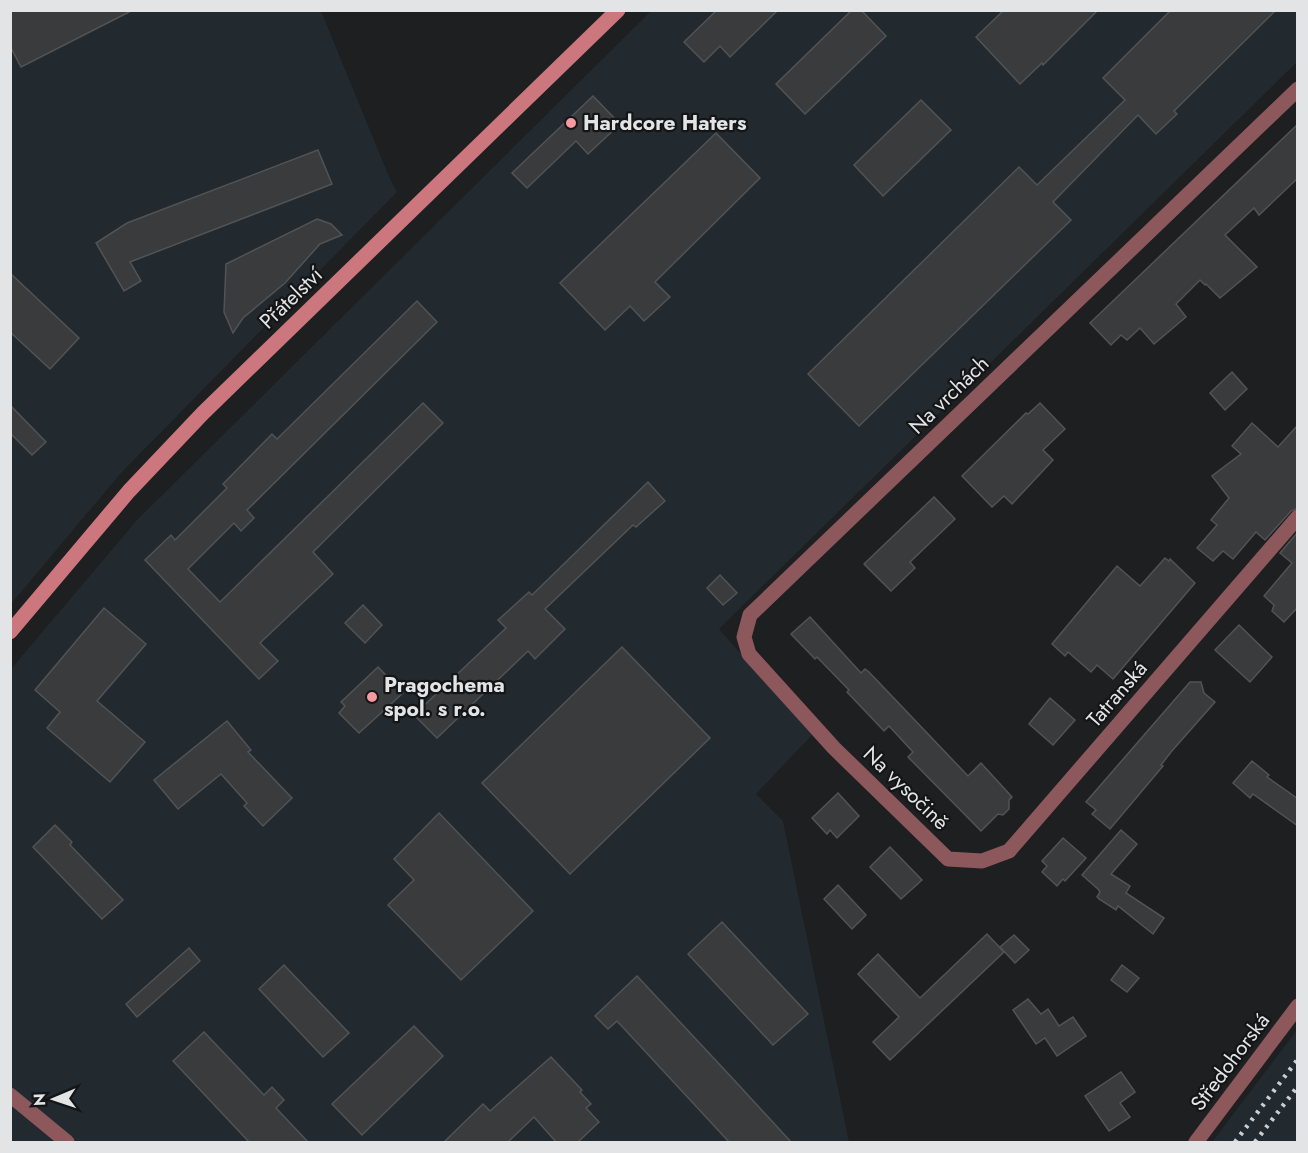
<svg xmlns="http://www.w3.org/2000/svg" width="1308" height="1153" font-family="Jost,sans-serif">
  <rect width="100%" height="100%" fill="#1d1f20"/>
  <g fill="#22292f">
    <path d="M11 11H321L390 179 397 192 121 473 11 604Z"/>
    <path d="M651 11H1297V62L719 629 812 735 756 794 783 821 849 1142H11V669L137 520Z"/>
    <path d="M1297 1030V1142H1212Z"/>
  </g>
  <g fill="#393b3d" stroke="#515355" stroke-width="1.5">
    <path d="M10 10H133L21 67 10 46Z"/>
    <path d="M717 10H778L730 57 720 46 704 62 684 42Z"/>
    <path d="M852 10H861L886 36 805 114 776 84Z"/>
    <path d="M1004 10H1098L1043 65 1042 63 1020 84 976 37Z"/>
    <path d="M1171 10H1276L1174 111 1177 114 1156 134 1138 115 1053 202 1071 220 859 426 808 374 1019 167 1037 185 1125 100 1103 78Z"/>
    <path d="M593 96 620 124 588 154 576 141 527 188 512 173Z"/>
    <path d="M921 100 951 130 883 196 854 165Z"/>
    <path d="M1298 124V178L1259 215 1254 208 1225 235 1257 267 1220 298 1206 284 1205 285 1200 280 1176 304 1186 317 1154 344 1140 328 1127 340 1121 335 1111 345 1090 323Z"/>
    <path d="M716 133 760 178 655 282 670 297 644 321 630 306 605 330 560 283Z"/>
    <path d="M318 150 332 184 130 262 141 281 124 291 96 243 127 223Z"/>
    <path d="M317 219 331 224 342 235 320 244 285 283 243 318 233 333 224 312 226 264Z"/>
    <path d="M10 273 79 338 50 369 10 332Z"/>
    <path d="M417 301 437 322 247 510 254 518 241 531 234 523 188 569 220 602 423 403 443 423 313 552 333 574 260 643 278 661 259 679 145 560 171 535 175 540 227 488 223 484 272 434 277 439Z"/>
    <path d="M1232 372 1247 389 1225 410 1210 393Z"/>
    <path d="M1040 403 1065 429 1043 450 1053 460 1012 504 1004 496 992 507 962 476 1026 413 1028 414Z"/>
    <path d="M10 405 46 442 32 455 10 433Z"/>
    <path d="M1252 423 1278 447 1298 425V508L1291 511 1265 540 1256 532 1233 559 1223 551 1213 561 1197 548 1217 525 1211 520 1229 498 1212 476 1241 454 1232 446Z"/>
    <path d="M648 482 665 501 636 527 633 525 545 609 565 629 535 659 528 651 437 738 414 715 506 628 498 620 529 592 532 595Z"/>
    <path d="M934 497 955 519 910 562 915 568 891 591 864 564Z"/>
    <path d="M1298 532V607L1284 622 1272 611 1274 605 1264 596 1292 563 1280 553Z"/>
    <path d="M1165 558 1169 561 1170 559 1195 583 1113 679 1097 665 1091 672 1068 652 1065 656 1052 644 1117 566 1140 586Z"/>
    <path d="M720 575 737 593 723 605 707 588Z"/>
    <path d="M363 605 382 625 365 643 345 623Z"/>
    <path d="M104 608 146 644 97 701 145 742 110 782 47 728 60 712 35 690Z"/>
    <path d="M810 617 861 673 865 669 869 672 968 776 981 763 1012 797 1009 800V809L1003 815 998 814 981 831 908 757 913 752 889 726 884 731 847 692 849 690 817 657 815 659 791 634Z"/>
    <path d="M1239 625 1272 657 1250 682 1215 650Z"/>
    <path d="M622 647 710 738 570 874 482 783Z"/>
    <path d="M378 667 403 693 359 733 339 713 345 706 341 702Z"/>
    <path d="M1190 682H1201L1204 693 1215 702 1171 752 1161 765 1163 766 1110 829 1092 814 1096 810 1086 802Z"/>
    <path d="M1050 698 1075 720 1053 745 1029 724Z"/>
    <path d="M227 721 251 750 248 752 292 798 263 826 244 806 247 803 221 774 178 809 154 780Z"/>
    <path d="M1252 761 1269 775 1267 777 1298 799V826L1253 794 1250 798 1233 783Z"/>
    <path d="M838 793 859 816 837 838 830 830 827 834 812 818Z"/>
    <path d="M439 813 533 911 461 980 388 905 414 880 394 859Z"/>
    <path d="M55 825 72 842 70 845 123 900 102 919 33 847Z"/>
    <path d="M1121 830 1137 844 1111 874 1130 886 1126 893 1164 918 1153 934 1118 906 1116 910 1099 899 1097 897 1100 892 1098 889 1082 875Z"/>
    <path d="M1063 838 1086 858 1065 881 1063 879 1057 886 1042 872 1047 866 1042 861Z"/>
    <path d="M890 847 922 880 901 899 870 867Z"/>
    <path d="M838 885 866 915 852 929 824 899Z"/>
    <path d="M722 922 808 1014 773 1045 688 954Z"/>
    <path d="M987 934 1004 952 890 1060 873 1042 899 1017 858 974 878 954 920 998Z"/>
    <path d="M1014 935 1029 950 1015 963 1000 947Z"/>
    <path d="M189 948 200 961 137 1017 126 1004Z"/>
    <path d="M284 965 349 1033 323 1057 259 989Z"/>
    <path d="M1122 965 1139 978 1127 992 1111 980Z"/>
    <path d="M637 976 735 1081 792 1143H730L617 1021 608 1029 595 1016Z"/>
    <path d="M1028 999 1041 1014 1048 1009 1059 1026 1073 1017 1086 1036 1057 1056 1045 1038 1036 1044 1013 1010Z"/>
    <path d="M414 1026 443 1056 362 1135 332 1104Z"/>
    <path d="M204 1032 264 1095 272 1087 284 1100 276 1108 309 1143H250L173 1061Z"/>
    <path d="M551 1057 582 1090 580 1092 591 1104 586 1108 599 1122 577 1143H557L534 1117 507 1143H443L483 1104 490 1111Z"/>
    <path d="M1121 1072 1135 1092 1120 1103 1130 1117 1109 1131 1085 1096Z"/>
  </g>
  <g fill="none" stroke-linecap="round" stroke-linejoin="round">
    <g stroke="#8c585b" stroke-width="15">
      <path d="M1298 89 750 615 744 637 749 654 834 748 948 859 982 861 1009 851 1298 517"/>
      <path d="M10 1095 67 1142"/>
      <path d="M1196 1142 1298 1006"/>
    </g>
    <path stroke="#cb777d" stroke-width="15" d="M10 632 129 491 203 413 618 10"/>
    <g stroke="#cccecf" stroke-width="4.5" stroke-dasharray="3 6" stroke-linecap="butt">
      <path d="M1235 1142 1298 1059"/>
      <path d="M1255 1142 1298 1086"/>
    </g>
  </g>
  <g fill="#f49aa0" stroke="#141517" stroke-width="2">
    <circle cx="571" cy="123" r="6"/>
    <circle cx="372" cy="697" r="6"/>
  </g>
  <g text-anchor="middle" stroke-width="4.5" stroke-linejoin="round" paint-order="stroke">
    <g font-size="21" font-weight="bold" fill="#e3e4e6" stroke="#141517" text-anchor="start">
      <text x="583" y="130">Hardcore Haters</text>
      <text x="384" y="692">Pragochema<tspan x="384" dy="24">spol. s r.o.</tspan></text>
    </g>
    <g font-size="21" fill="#e3e4e6" stroke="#141517">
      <text transform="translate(291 298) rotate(-44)" y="7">Přátelství</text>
      <text transform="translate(949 395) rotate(-44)" y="7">Na vrchách</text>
      <text transform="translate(1117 694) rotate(-49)" y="7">Tatranská</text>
      <text transform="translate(906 788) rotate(44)" y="7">Na vysočině</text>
      <text transform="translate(1230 1062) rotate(-53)" y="7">Středohorská</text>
    </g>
  </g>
  <rect width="1308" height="1153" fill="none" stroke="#e3e4e6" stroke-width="24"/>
  <g transform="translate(54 1099) rotate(268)" stroke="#141517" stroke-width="4.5" paint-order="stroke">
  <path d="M0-4.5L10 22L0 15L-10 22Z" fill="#e3e4e6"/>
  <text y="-9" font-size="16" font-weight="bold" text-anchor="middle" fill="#e3e4e6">N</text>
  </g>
</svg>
